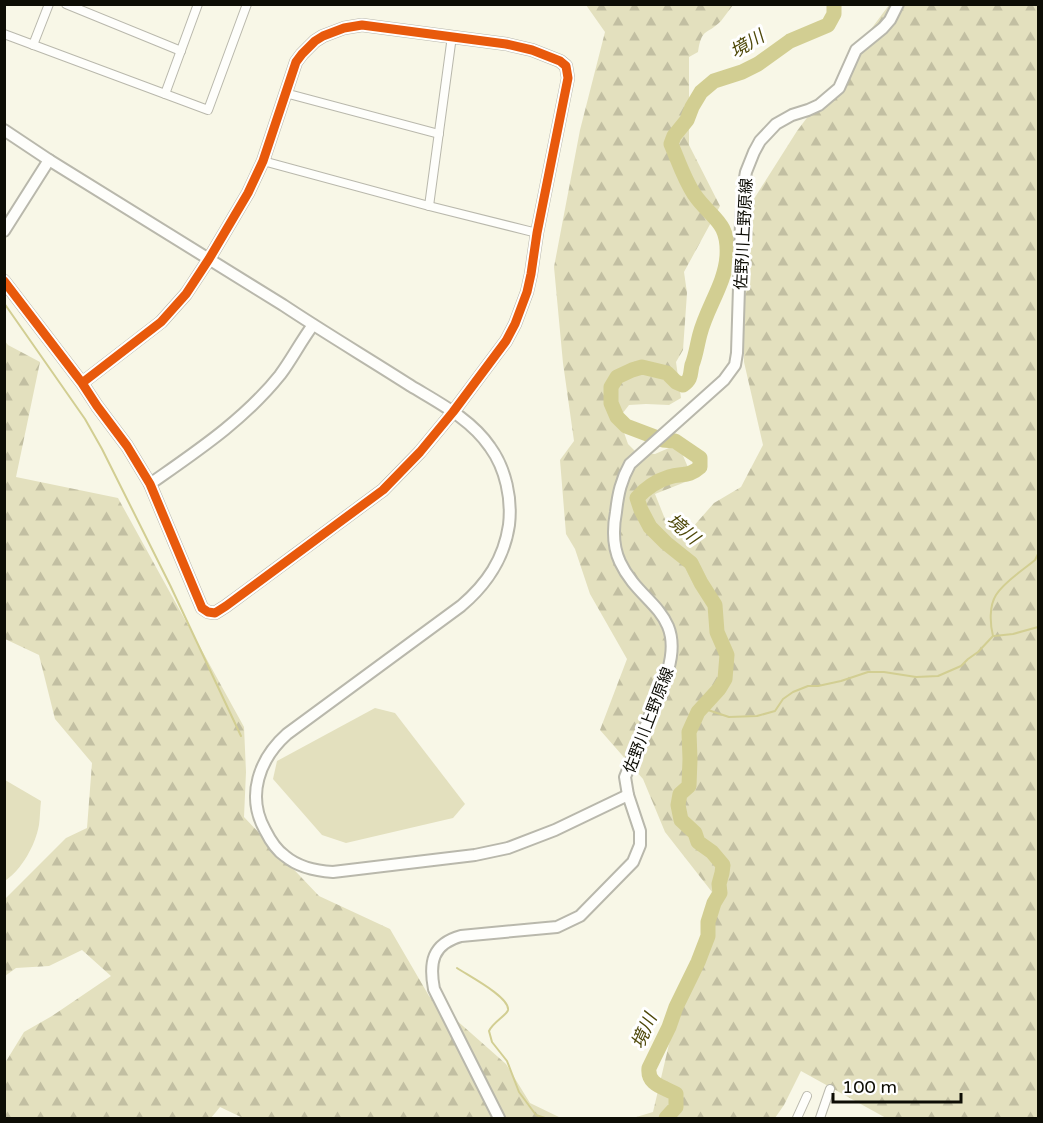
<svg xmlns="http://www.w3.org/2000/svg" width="1043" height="1123" font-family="'Varela Round','Noto Sans JP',sans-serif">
  <defs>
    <pattern id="forest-firs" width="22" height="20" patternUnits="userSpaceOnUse" patternTransform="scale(1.5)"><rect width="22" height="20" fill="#e3e0be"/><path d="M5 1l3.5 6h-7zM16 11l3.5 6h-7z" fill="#c2bfa2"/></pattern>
  </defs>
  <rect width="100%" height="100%" fill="#f8f7e7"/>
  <g fill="url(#forest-firs)">
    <path d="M586 5H733C729 10 725 16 721 21 706 36 702 27 698 52L689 57V145L720 206 684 272 687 293 683 350 676 362 681 398 669 405 646 404 629 405 619 418 628 444 637 453 655 454 678 444 693 479 655 494 667 524 692 528 714 503 741 487 763 445 744 362 743 322 739 282 740 221 797 131 815 107 831 101 848 82 851 56 889 5H1038V1118H886L801 1071 784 1105 775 1118H633L653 1112 678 1006 719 901 665 832 643 779 600 730 627 659 590 594 575 549 566 534 560 460 574 441 563 363 554 267 580 130 605 32Z"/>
    <path d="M4 340 8 345 40 362 16 477 118 498 244 727 246 772 244 817 319 896 390 929 429 996 506 1064 530 1103 561 1118H243L220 1107 211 1118H5V1063L24 1032 52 1016 111 976 82 950 49 966 16 968 5 976V899L66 838 87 828 92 763 55 719 39 655 5 639Z"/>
  </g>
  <g fill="#e3e0be">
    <path d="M375 708 395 713 465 804 453 818 346 843 322 835 273 779 277 761Z"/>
    <path d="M5 780 41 801C40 809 40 818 39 825 35 846 22 869 5 881Z"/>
  </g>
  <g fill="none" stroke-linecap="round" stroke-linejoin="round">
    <g stroke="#d2ce92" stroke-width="2">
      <path d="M4 303 85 419 102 449 170 585 241 736"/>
      <path d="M994 636 1013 634 1038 627"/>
      <path d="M702 708 729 717 757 716 775 711 783 699 793 692 808 686H818L841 681 868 672H884L916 677 938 676 961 666 968 659 978 652 993 636C990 624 989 606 996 595 1004 582 1023 570 1035 560L1038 554"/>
      <path d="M457 968C467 975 510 997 508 1010 507 1015 493 1022 489 1031L492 1042 507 1061 519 1092 536 1115 545 1118"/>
      <path d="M1038 1118V1117"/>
    </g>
    <path stroke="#d2ce92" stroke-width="15" d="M666 1118 676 1107V1094C664 1087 647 1085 649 1068L669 1027 676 1007 698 962 708 936V922L714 903 720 893 719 884 722 873 723 865 712 852 698 842 695 833 681 820 678 805 680 794 689 786 690 759 689 732 698 712 719 689 725 679 727 655 717 632 715 605 701 583 691 563 666 543 650 527 641 510 637 498C646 488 656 481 669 477 682 473 689 477 700 467V458L675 441 663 440 626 426 617 417 611 403V387L617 377 632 370 642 367 667 373 676 382 683 385C692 379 690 374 692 365 696 355 697 345 700 334 707 307 725 284 727 256 729 220 711 219 694 194 684 179 678 160 671 144L674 136 687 120 692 107 701 92 714 81 742 72 758 64 790 41 828 25 834 14V4"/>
    <defs>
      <g id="street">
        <path d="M66 4 181 51"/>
        <path d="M4 34 208 110 247 4"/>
        <path d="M33 45 49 4"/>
        <path d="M285 93 439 134"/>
        <path d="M165 94 198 4"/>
        <path d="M263 161 429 206 537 233"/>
        <path d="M429 206 452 36"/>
        <path d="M797 1118 807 1096"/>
        <path d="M820 1118 830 1089"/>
      </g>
      <g id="secondary">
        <path d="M4 130 49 160 283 305C325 333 369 359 411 386 439 403 471 419 490 447 506 469 512 499 509 525 504 559 487 584 461 606L287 734C259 759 246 796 265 830 270 840 276 850 285 856 298 867 316 871 333 872L475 855 508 848 555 830 628 795"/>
        <path d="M4 231 49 160"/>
        <path d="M4 281 82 383 97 406 127 446 150 484 202 608 208 612 215 613 226 606 383 490 420 452 453 412 506 341 515 324 527 292 531 274 537 233 568 78 566 66 560 61 532 50 506 44 362 25 344 28 323 36 315 41 302 54 296 62 263 161 248 193 209 259 186 294 161 322 82 383"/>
        <path d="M150 484C197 451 244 420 280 375 292 359 301 341 313 325"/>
        <path d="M499 1118 434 989C429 963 432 944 461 936L546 928 557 927 580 916 633 862 640 845V831L628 795 625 777 668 670C685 611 640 605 620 562 613 547 613 528 616 512 618 494 621 480 630 464L724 380 735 365 737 353 741 222 744 183 746 172 754 152 760 141 776 124 792 115 808 110 819 105 839 88 856 50 883 28 890 20 898 4"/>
      </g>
    </defs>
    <use href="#street" stroke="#b9b8ac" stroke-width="10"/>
    <use href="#secondary" stroke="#b9b8ac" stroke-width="14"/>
    <use href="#street" stroke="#fefefb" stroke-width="8"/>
    <use href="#secondary" stroke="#fefefb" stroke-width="10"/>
    <defs>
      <path id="cycleway" d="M4 281 82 383 97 406 127 446 150 484 202 608 208 612 215 613 226 606 383 490 420 452 453 412 506 341 515 324 527 292 531 274 537 233 568 78 566 66 560 61 532 50 506 44 362 25 344 28 323 36 315 41 302 54 296 62 263 161 248 193 209 259 186 294 161 322 82 383"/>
    </defs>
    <use href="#cycleway" stroke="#fff" stroke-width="13"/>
    <use href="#cycleway" stroke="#e8590c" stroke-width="9"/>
  </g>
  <g text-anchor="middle" stroke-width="6" stroke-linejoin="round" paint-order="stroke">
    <g font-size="16" fill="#0d0d05" stroke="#fff">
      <text transform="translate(743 234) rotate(-87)" y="6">佐野川上野原線</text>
      <text transform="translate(648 720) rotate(-69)" y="6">佐野川上野原線</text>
    </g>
    <g font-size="18" font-style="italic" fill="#4e4809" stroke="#fff">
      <text transform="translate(747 44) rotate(-31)" y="6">境川</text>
      <text transform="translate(683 529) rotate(41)" y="6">境川</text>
      <text transform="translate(644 1031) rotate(-66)" y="6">境川</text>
    </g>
  </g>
  <rect width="1043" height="1123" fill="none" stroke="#0d0d05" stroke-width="12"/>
  <path d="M833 1093v9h128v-9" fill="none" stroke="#0d0d05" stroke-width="3"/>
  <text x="842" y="1093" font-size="18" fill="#0d0d05" stroke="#ffffff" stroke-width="4.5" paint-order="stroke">100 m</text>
</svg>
